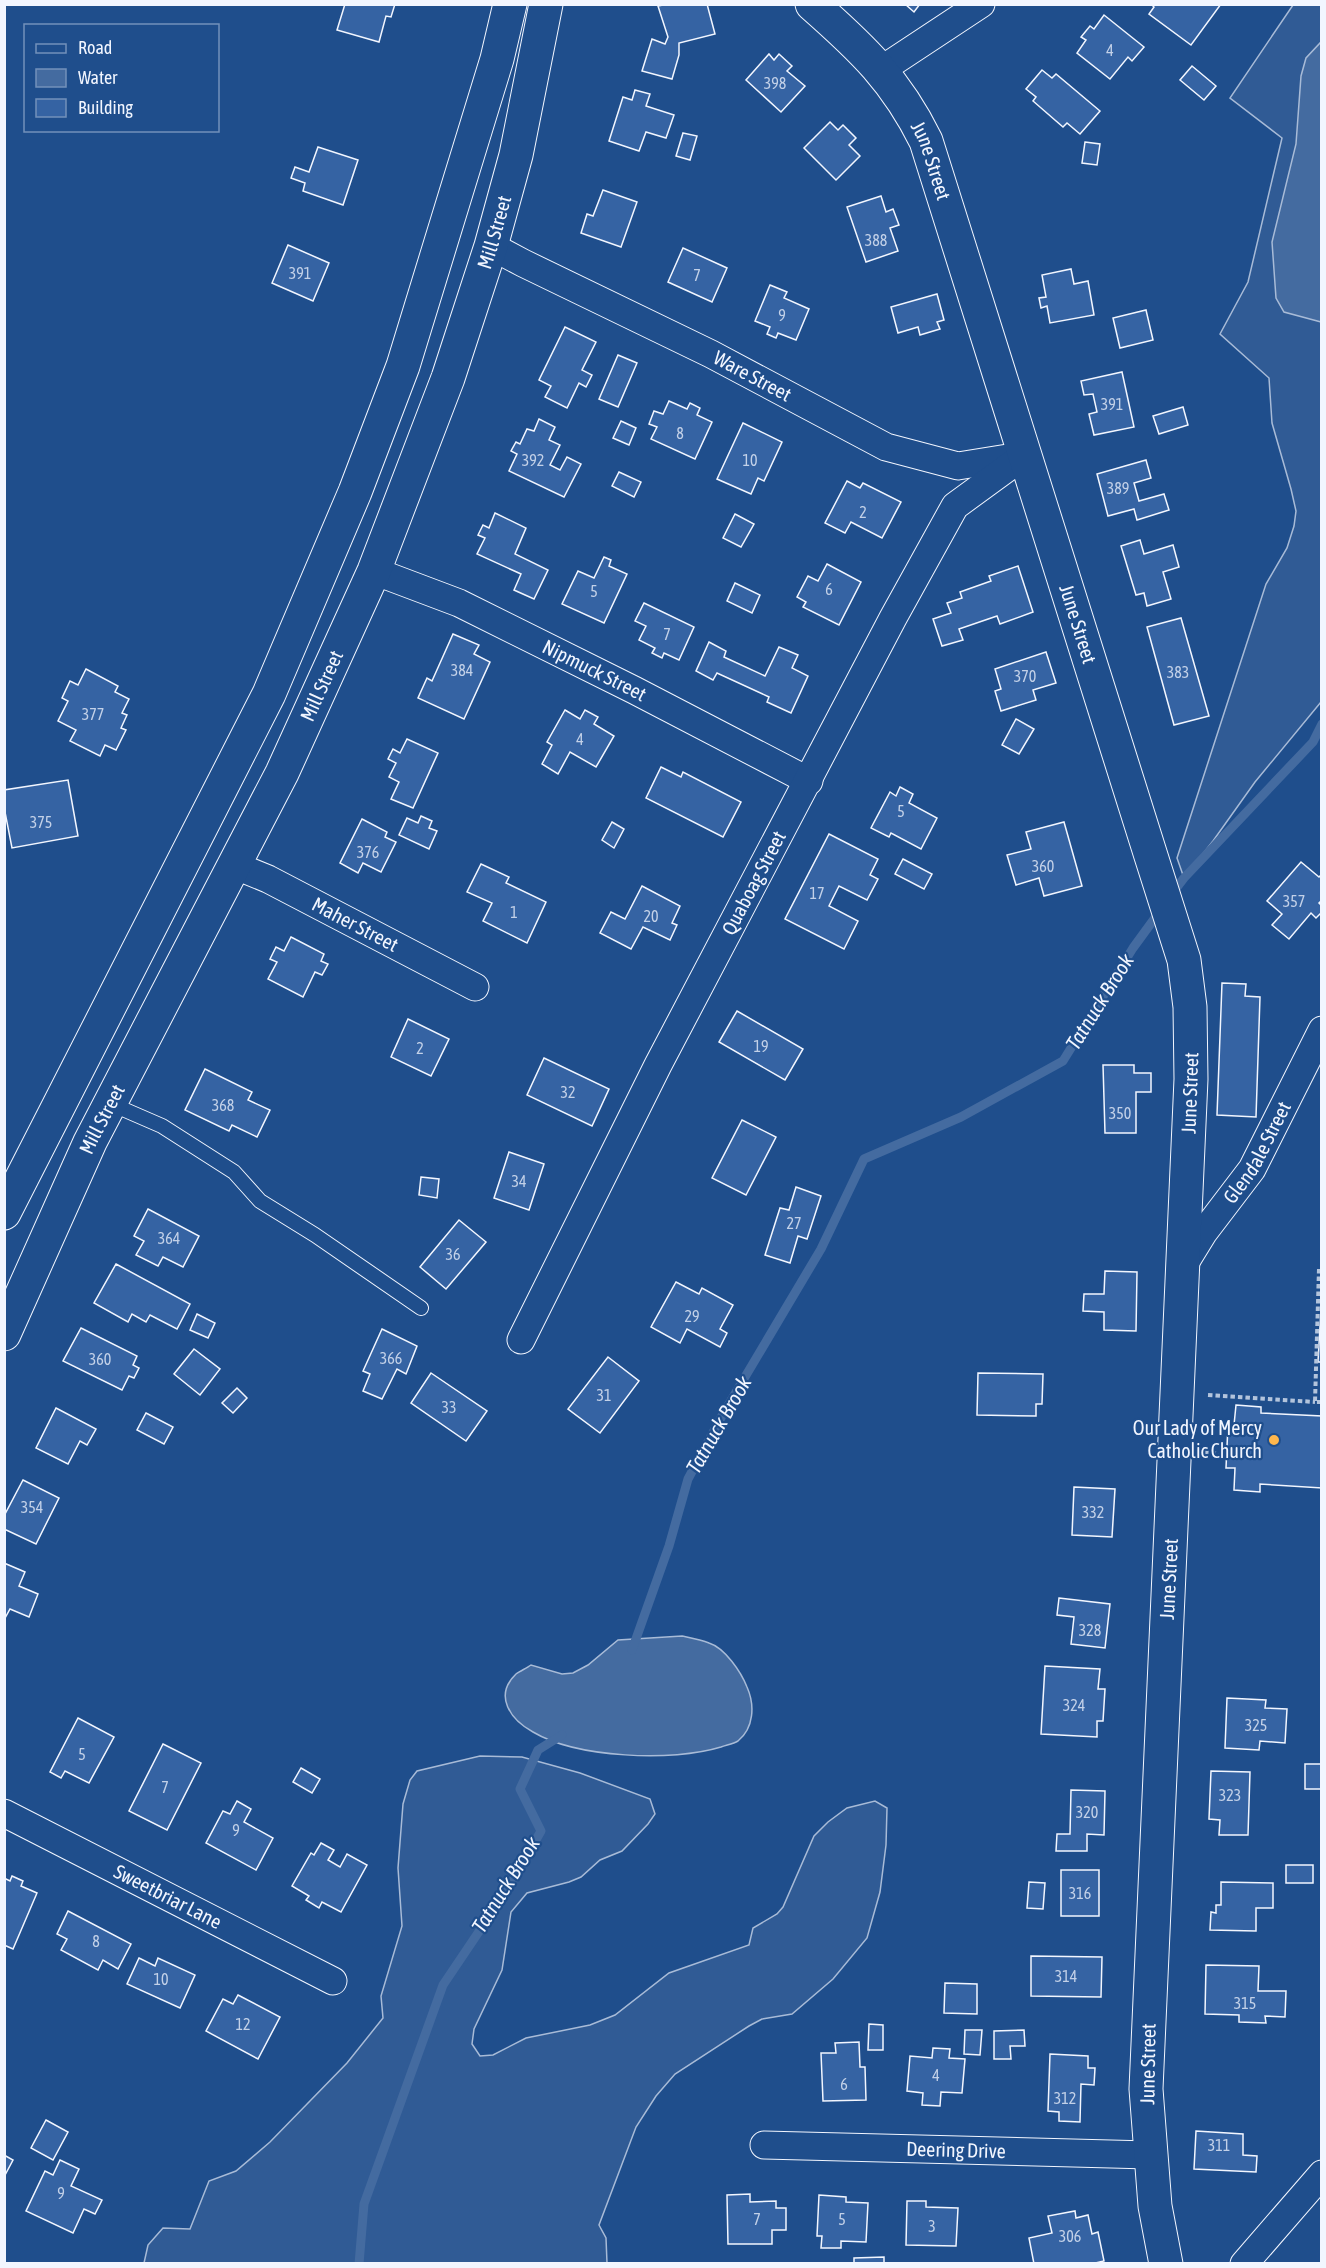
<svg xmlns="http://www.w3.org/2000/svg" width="1326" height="2268" font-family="'Asap Condensed',sans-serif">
  <rect width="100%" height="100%" fill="#1f4e8c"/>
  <g fill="#305b95" stroke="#a8bbd7" stroke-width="1.5">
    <path d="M1293 5H1321V702L1255 782 1213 841 1184 878 1177 858 1266 584 1287 548 1294 526 1296 511 1291 489 1272 423 1269 378 1220 334 1248 282 1282 138 1230 98Z"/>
    <path d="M480 1756 522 1757 580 1773 650 1799 655 1814 648 1824 622 1851 600 1860 581 1877 569 1882 527 1893 511 1912 502 1970 474 2029 472 2044 480 2056 493 2055 526 2038 590 2025 615 2015 669 1973 749 1945 753 1928 777 1914 783 1907 814 1836 828 1822 847 1808 875 1801 887 1808 886 1845 880 1892 867 1938 833 1979 792 2014 762 2019 749 2026 675 2074 656 2096 636 2127 599 2225 606 2238 607 2263H144L148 2245 163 2228 190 2229 209 2181 236 2171 270 2142 347 2063 383 2018 381 1996 402 1926 398 1868 403 1804 410 1780 417 1771Z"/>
  </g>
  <g fill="#446ba0" stroke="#a8bbd7" stroke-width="1.5">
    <path d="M1321 42V322L1284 312 1276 298 1272 242 1296 144 1301 76 1306 58Z"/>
    <path d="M682 1636C691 1638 701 1640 709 1643 725 1648 741 1672 747 1687 755 1705 754 1728 738 1741 733 1744 726 1745 721 1747 672 1762 577 1758 533 1732 511 1720 493 1696 516 1674 520 1671 527 1668 531 1665L562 1674 573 1673 588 1665 618 1640Z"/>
  </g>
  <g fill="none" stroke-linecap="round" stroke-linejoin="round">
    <g stroke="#446ba0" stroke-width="9">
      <path d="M1171 895 1184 878 1313 742 1322 724"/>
      <path d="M632 1650 669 1546 688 1479 723 1414 821 1249 864 1159 961 1117 1063 1061 1133 948 1160 911"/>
      <path d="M359 2264 364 2204 443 1985 509 1887 541 1831 520 1789 538 1750 562 1735"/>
    </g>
  </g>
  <g fill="#3563a3" stroke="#f2f6ff" stroke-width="1.5">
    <path d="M345 4H395L391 17 386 16 379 42 337 30Z"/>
    <path d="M668 4H707L715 34 679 43V55L672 79 642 71 652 39 665 44 668 37 658 6Z"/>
    <path d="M905 4H920L914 12Z"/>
    <path d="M1151 4H1221L1191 45 1149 14 1154 7Z"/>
    <path d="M1104 15 1144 47 1132 61 1128 57 1110 79 1077 53 1086 40 1081 37 1090 26 1094 29Z"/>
    <path d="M769 54 774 60 779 54 792 66 787 71 805 86 781 112 746 80Z"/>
    <path d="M1192 66 1216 86 1204 100 1180 80Z"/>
    <path d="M1042 70 1052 78 1056 74 1100 111 1080 134 1067 123 1063 127 1033 101 1036 97 1026 89Z"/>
    <path d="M635 90 650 94 646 106 674 115 666 138 646 132 639 151 609 141 623 97 632 100Z"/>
    <path d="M830 122 838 130 843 125 856 138 849 145 860 156 836 180 804 148Z"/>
    <path d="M683 133 697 136 690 160 676 156Z"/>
    <path d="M1085 142 1100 144 1097 165 1082 163Z"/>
    <path d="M318 147 358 160 343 205 303 191 305 183 291 178 295 167 309 172Z"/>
    <path d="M603 190 637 202 621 247 581 233 587 214 593 216Z"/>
    <path d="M881 196 886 212 893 209 899 225 890 228 898 251 866 262 847 207Z"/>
    <path d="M288 245 329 263 313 301 272 283Z"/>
    <path d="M683 248 727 268 712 302 668 282Z"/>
    <path d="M1071 269 1074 284 1088 281 1094 315 1050 323 1047 306 1041 308 1039 298 1046 297 1042 275Z"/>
    <path d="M770 285 787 292 784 298 809 309 796 340 778 333 776 338 767 334 770 327 755 321Z"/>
    <path d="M937 294 944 320 937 322 940 329 920 335 918 327 898 333 891 307Z"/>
    <path d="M1146 310 1153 340 1120 348 1113 318Z"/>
    <path d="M565 327 596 342 582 370 592 375 586 387 579 383 567 408 545 397 551 386 539 380Z"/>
    <path d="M618 355 637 363 618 407 599 399Z"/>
    <path d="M1122 372 1134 427 1094 435 1089 414 1097 412 1093 394 1084 395 1081 381Z"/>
    <path d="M669 401 687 409 690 403 700 408 697 415 712 422 695 459 651 439 657 427 649 424 654 411 663 414Z"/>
    <path d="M1183 407 1188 425 1159 434 1153 416Z"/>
    <path d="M539 419 555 427 549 440 560 445 550 465 560 470 567 457 581 464 564 497 509 471 517 454 511 451 516 442 520 444 527 429 534 431Z"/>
    <path d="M621 421 636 428 629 445 613 438Z"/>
    <path d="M743 423 782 442 764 481 758 478 751 494 717 479Z"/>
    <path d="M1146 460 1151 478 1134 483 1139 501 1164 494 1169 510 1137 520 1134 509 1108 516 1097 474Z"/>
    <path d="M619 472 641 482 634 497 612 486Z"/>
    <path d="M847 481 860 488 863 483 901 502 882 538 851 522 845 533 825 523Z"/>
    <path d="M495 513 526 528 515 554 548 570 534 599 514 590 521 574 477 554 485 538 478 535 483 525 489 528Z"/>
    <path d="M735 514 754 524 741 547 723 538Z"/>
    <path d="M1140 540 1144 554 1173 545 1179 567 1163 572 1171 599 1147 606 1144 593 1136 595 1121 546Z"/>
    <path d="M604 557 611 560 609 566 627 574 604 623 562 604 578 571 594 578Z"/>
    <path d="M827 564 861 582 839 625 803 607 806 602 797 597 808 576 818 581Z"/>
    <path d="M1018 566 1033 612 1000 624 997 616 959 629 963 640 942 646 933 619 951 613 947 603 962 598 960 592 991 581 989 576Z"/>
    <path d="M735 583 760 595 752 613 727 601Z"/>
    <path d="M644 603 694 627 679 660 664 653 662 658 652 653 655 648 639 640 646 626 635 621Z"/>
    <path d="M1181 618 1209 716 1174 725 1147 627Z"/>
    <path d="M453 634 479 645 474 654 490 662 464 719 418 698 427 678 432 681Z"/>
    <path d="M709 642 726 651 724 657 765 676 779 647 798 655 792 668 808 676 791 713 767 702 769 697 717 673 713 680 696 671Z"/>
    <path d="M1046 652 1056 683 1033 690 1036 700 1001 711 995 691 1001 689 995 669Z"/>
    <path d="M86 669 118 686 115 692 129 699 122 713 127 715 121 728 126 730 116 750 105 745 100 756 70 741 76 730 58 721 68 701 62 698 70 681 78 685Z"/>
    <path d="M565 710 580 719 585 710 598 717 594 724 614 736 596 767 570 752 558 774 542 764 552 745 547 742Z"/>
    <path d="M1016 719 1034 729 1019 754 1002 745Z"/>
    <path d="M407 739 438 753 413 808 391 799 399 782 389 777 396 763 388 759 393 749 400 753Z"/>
    <path d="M661 767 681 777 683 772 741 802 723 837 646 798Z"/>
    <path d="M68 780 78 836 12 848 4 807V790Z"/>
    <path d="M900 787 913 794 909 803 937 818 921 849 891 833 889 837 871 828 890 792 896 796Z"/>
    <path d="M421 816 432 821 429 828 437 831 429 849 399 835 407 818 418 823Z"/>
    <path d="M362 819 387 832 385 837 396 842 381 872 363 863 358 873 340 863Z"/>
    <path d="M612 822 624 829 614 848 602 840Z"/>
    <path d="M1064 822 1082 886 1044 896 1039 878 1016 885 1007 855 1031 849 1026 832Z"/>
    <path d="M829 834 878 859 870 875 878 879 867 900 839 886 829 906 858 921 844 949 785 919Z"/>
    <path d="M903 859 932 874 924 889 895 874Z"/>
    <path d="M1301 862 1319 877 1322 874V900L1319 903 1322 906V912L1316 918 1311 913 1289 939 1272 925 1282 914 1267 901Z"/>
    <path d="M481 864 509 877 506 883 546 902 527 943 483 921 492 903 467 892Z"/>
    <path d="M642 886 680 906 672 923 677 925 670 940 643 927 631 949 600 933 611 912 625 919Z"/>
    <path d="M291 937 324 954 321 961 328 964 322 975 315 972 303 997 268 979 277 962 270 959 276 947 284 951Z"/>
    <path d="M1222 983 1246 984 1245 996 1260 997 1256 1117 1217 1115Z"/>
    <path d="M737 1011 803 1049 785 1080 719 1042Z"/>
    <path d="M408 1019 449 1039 431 1076 391 1057Z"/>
    <path d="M544 1058 609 1089 592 1126 527 1095Z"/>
    <path d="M1103 1065H1134V1073H1151V1092H1136V1133H1105Z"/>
    <path d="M205 1069 252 1092 248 1100 270 1110 257 1137 232 1125 229 1131 185 1110Z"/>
    <path d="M742 1120 776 1137 746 1195 712 1178Z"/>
    <path d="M509 1152 544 1164 529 1210 494 1198Z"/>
    <path d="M421 1177 439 1179 437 1198 419 1195Z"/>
    <path d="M796 1187 821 1196 807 1239 798 1236 790 1263 765 1255 780 1208 789 1210Z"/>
    <path d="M148 1209 199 1236 183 1267 163 1257 158 1266 136 1255 144 1241 134 1236Z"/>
    <path d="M459 1220 486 1242 446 1289 420 1267Z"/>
    <path d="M116 1264 190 1304 177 1329 150 1315 146 1322 132 1314 128 1322 94 1303Z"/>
    <path d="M1105 1271 1137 1272 1136 1331 1104 1330V1312L1083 1311 1084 1294H1104Z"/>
    <path d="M676 1282 699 1294 702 1288 733 1305 720 1329 727 1333 720 1347 687 1329 680 1343 651 1327Z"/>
    <path d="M1321 1309H1322V1362H1318Z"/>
    <path d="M197 1314 215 1323 208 1338 190 1330Z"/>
    <path d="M81 1328 137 1356 133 1365 139 1368 134 1378 129 1376 122 1390 63 1361Z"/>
    <path d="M382 1329 417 1346 406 1374 397 1369 382 1399 363 1391 370 1374 363 1371Z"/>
    <path d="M194 1349 220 1369 200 1395 174 1374Z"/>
    <path d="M608 1357 639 1381 600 1433 568 1409Z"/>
    <path d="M431 1373 487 1411 466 1441 411 1403Z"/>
    <path d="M978 1373 1043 1374 1042 1404H1036V1416L977 1415Z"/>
    <path d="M237 1388 247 1398 233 1413 222 1403Z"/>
    <path d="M1236 1405 1261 1407V1413L1322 1416V1488L1260 1484V1492L1234 1490 1235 1468H1226L1228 1425H1234Z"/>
    <path d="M56 1408 96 1429 87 1445 80 1441 68 1464 36 1448Z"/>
    <path d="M146 1413 173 1427 164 1444 137 1430Z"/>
    <path d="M23 1480 59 1498 36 1544 4 1529V1516Z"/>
    <path d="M1074 1487 1115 1489 1112 1537 1072 1535Z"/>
    <path d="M4 1563 25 1572 19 1586 38 1594 29 1617 10 1609 4 1620Z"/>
    <path d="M1059 1598 1110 1604 1105 1648 1071 1644 1074 1617 1057 1615Z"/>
    <path d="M1045 1666 1100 1669 1098 1689H1105L1103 1721H1097V1737L1041 1734Z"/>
    <path d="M1227 1698 1266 1700 1265 1708 1287 1709 1285 1743 1260 1741 1259 1750 1225 1748Z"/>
    <path d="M78 1718 114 1737 89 1783 65 1771 61 1778 50 1772Z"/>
    <path d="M163 1744 201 1763 167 1830 129 1811Z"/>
    <rect x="1305" y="1764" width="17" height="25"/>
    <path d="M301 1768 320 1779 312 1793 293 1782Z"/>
    <path d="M1211 1771 1250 1772 1248 1835H1219L1220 1820 1209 1819Z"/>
    <path d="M1071 1790 1105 1791 1104 1835 1087 1834V1851H1056L1057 1834H1070Z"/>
    <path d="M237 1801 251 1809 244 1822 273 1838 256 1870 206 1843 223 1811 230 1814Z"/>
    <path d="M321 1843 334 1850 328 1860 340 1867 347 1854 367 1865 341 1912 322 1902 319 1908 306 1900 309 1896 292 1886 311 1853 314 1855Z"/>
    <rect x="1286" y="1865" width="27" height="18"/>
    <rect x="1061" y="1870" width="38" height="46"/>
    <path d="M12 1876 23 1881 21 1886 37 1893 13 1949 4 1945V1878L10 1881Z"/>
    <path d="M1029 1882 1045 1883 1043 1909 1027 1908Z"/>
    <path d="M1221 1882 1273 1883V1908H1256V1931L1210 1930 1211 1912 1216 1913V1905H1221Z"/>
    <path d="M68 1911 131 1944 118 1969 103 1960 98 1970 61 1950 67 1939 57 1934Z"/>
    <path d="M1031 1956 1102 1957 1101 1997 1031 1996Z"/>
    <path d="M139 1958 155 1966 158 1958 195 1975 180 2008 127 1984Z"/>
    <path d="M1206 1965 1259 1966 1258 1991H1286L1285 2017 1265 2016 1266 2023 1239 2022V2015L1205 2014Z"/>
    <path d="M945 1983 977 1984V2014L944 2013Z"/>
    <path d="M238 1995 280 2017 258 2059 206 2031 223 1999 233 2004Z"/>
    <path d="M869 2024 883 2025V2050H868Z"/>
    <path d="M965 2030H982L980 2055 964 2054Z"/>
    <path d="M1024 2030 1025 2046H1010L1011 2059H994V2031Z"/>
    <path d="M859 2042 860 2067H865L866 2100 823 2101 821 2053H836L835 2043Z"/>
    <path d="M933 2048 950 2049 949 2058 965 2059 962 2093 941 2092 940 2106 922 2105 923 2093 907 2091 910 2056 932 2058Z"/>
    <path d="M1050 2054 1088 2056V2068H1095L1094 2085 1081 2084 1080 2122 1059 2121V2112L1048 2111Z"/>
    <path d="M46 2120 68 2132 53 2160 31 2148Z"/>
    <path d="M1196 2131 1243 2134V2155L1257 2156 1256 2172 1194 2169Z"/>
    <path d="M4 2155 13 2160 4 2177Z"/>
    <path d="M60 2160 79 2169 71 2186 102 2200 95 2214 84 2209 73 2233 26 2211 45 2171 53 2175Z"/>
    <path d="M750 2194V2202L776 2201V2208H786V2230H772V2244H728L727 2195Z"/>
    <path d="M819 2195 846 2197V2202L868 2203 866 2242 841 2241V2248H821L822 2236H817Z"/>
    <path d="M907 2201H926V2207L958 2208 956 2246 906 2245Z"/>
    <path d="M1075 2211 1076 2218 1088 2215 1092 2234 1098 2232 1104 2261 1091 2264H1034L1029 2238 1052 2233 1048 2216Z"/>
    <path d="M884 2257V2264H854V2258Z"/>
  </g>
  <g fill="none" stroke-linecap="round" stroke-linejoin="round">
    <defs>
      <path id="lane" d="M109 1103 162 1126 234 1172 260 1201 315 1235 421 1308"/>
      <g id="street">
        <path d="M881 70 981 4"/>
        <path id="s1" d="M491 246 523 263 711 354 886 447 958 466 1020 456"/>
        <path id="s2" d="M374 571 459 603 634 690 809 781"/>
        <path id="s3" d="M234 865 268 879 475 987"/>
        <path id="s4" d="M1183 1266 1204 1232 1252 1169 1322 1030"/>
        <path id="s5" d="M521 1340 658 1065 893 618 955 506 1025 455"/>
        <path id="s6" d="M4 1813 333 1981"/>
        <path id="s7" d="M764 2145 1149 2155"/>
        <path d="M1244 2264 1322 2174"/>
      </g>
      <g id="secondary">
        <path id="s8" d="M812 4C862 48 896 80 926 141L1151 856 1184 960 1190 1007 1191 1079 1146 2089 1155 2206 1166 2264"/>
        <path d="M4 1213 269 694 355 492 403 366 497 59 510 4"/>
        <path id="s9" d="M4 1334 90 1142 282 773 374 571 448 378 491 246 516 155 546 4"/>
      </g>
    </defs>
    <use href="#lane" stroke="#f2f6ff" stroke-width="16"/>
    <use href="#street" stroke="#f2f6ff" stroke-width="29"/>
    <use href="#secondary" stroke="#f2f6ff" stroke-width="35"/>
    <g stroke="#b3c4dc" stroke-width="4" stroke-dasharray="4.5 3" stroke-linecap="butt">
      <path d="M1319 1269 1315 1402H1322"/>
      <path d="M1208 1395 1315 1402"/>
      <path d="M1204 1452 1227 1454"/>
    </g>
    <use href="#lane" stroke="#1f4e8c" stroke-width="14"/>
    <use href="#street" stroke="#1f4e8c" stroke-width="27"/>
    <use href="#secondary" stroke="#1f4e8c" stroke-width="33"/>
  </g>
  <circle fill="#ffb74d" stroke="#1f4e8c" stroke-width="2" cx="1274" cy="1440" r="6"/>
  <g text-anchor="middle" stroke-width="4.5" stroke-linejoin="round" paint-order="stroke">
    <g font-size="16" fill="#c3d1e8">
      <text x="1110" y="56">4</text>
      <text x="775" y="89">398</text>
      <text x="876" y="246">388</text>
      <text x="300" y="279">391</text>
      <text x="697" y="281">7</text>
      <text x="782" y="321">9</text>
      <text x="1112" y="410">391</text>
      <text x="680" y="439">8</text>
      <text x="533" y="466">392</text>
      <text x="750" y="466">10</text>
      <text x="1118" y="494">389</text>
      <text x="863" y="518">2</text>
      <text x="829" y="595">6</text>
      <text x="594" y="597">5</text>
      <text x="667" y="640">7</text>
      <text x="462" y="676">384</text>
      <text x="1178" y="678">383</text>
      <text x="1025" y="682">370</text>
      <text x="93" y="720">377</text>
      <text x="580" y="745">4</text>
      <text x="901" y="817">5</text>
      <text x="41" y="828">375</text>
      <text x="368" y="858">376</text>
      <text x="1043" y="872">360</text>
      <text x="817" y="899">17</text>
      <text x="1294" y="907">357</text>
      <text x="514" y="918">1</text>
      <text x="651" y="922">20</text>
      <text x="761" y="1052">19</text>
      <text x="420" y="1054">2</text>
      <text x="568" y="1098">32</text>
      <text x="223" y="1111">368</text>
      <text x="1120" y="1119">350</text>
      <text x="519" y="1187">34</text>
      <text x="794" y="1229">27</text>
      <text x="169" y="1244">364</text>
      <text x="453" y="1260">36</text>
      <text x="692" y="1322">29</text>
      <text x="391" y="1364">366</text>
      <text x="100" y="1365">360</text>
      <text x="604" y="1401">31</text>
      <text x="449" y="1413">33</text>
      <text x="32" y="1513">354</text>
      <text x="1093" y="1518">332</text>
      <text x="1090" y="1636">328</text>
      <text x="1074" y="1711">324</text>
      <text x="1256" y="1731">325</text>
      <text x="82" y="1760">5</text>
      <text x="165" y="1793">7</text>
      <text x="1230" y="1801">323</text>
      <text x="1087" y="1818">320</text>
      <text x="236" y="1836">9</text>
      <text x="1080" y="1899">316</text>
      <text x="96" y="1947">8</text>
      <text x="1066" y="1982">314</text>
      <text x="161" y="1985">10</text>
      <text x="1245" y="2009">315</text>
      <text x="243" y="2030">12</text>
      <text x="936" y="2081">4</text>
      <text x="844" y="2090">6</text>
      <text x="1065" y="2104">312</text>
      <text x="1219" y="2151">311</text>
      <text x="61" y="2199">9</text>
      <text x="757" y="2225">7</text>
      <text x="842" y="2225">5</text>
      <text x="932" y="2232">3</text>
      <text x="1070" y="2242">306</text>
    </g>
    <g font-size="20" fill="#f2f6ff" stroke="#1f4e8c">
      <text dy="7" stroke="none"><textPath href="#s8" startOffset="200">June Street</textPath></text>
      <text dy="7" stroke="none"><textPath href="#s9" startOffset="1208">Mill Street</textPath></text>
      <text dy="7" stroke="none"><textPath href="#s1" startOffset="292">Ware Street</textPath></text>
      <text dy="7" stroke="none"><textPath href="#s8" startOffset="686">June Street</textPath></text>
      <text dy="7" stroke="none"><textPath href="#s2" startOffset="242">Nipmuck Street</textPath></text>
      <text dy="7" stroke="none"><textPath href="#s9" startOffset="722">Mill Street</textPath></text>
      <text dy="7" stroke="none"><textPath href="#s5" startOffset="513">Quaboag Street</textPath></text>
      <text dy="7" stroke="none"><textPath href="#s3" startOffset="135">Maher Street</textPath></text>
      <text transform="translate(1190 1093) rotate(-88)" y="7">June Street</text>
      <text dy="7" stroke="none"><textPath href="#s9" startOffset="236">Mill Street</textPath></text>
      <text dy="7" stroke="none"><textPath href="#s4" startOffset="136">Glendale Street</textPath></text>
      <text transform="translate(1169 1579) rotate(-87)" y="7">June Street</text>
      <text dy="7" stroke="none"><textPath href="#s6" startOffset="184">Sweetbriar Lane</textPath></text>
      <text transform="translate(1148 2064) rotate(-89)" y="7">June Street</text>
      <text dy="7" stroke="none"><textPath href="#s7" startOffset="192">Deering Drive</textPath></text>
    </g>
    <g font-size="20" fill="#f2f6ff" stroke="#1f4e8c" text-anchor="end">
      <text x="1262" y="1435">Our Lady of Mercy<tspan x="1262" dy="23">Catholic Church</tspan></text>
    </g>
    <g font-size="21" font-style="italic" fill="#f2f6ff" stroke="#1f4e8c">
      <text transform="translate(1100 1002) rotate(-58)" y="7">Tatnuck Brook</text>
      <text transform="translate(719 1425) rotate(-60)" y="7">Tatnuck Brook</text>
      <text transform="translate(506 1885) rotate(-58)" y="7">Tatnuck Brook</text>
    </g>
  </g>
  <rect width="1326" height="2268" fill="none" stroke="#f2f6ff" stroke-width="12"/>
  <rect x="24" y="24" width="195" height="108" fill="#1f4e8c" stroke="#7391ba" stroke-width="1.5"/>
  <rect x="36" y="44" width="30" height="9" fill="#1f4e8c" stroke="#7391ba" stroke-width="1.5"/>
  <text x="78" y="54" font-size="18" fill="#f2f6ff">Road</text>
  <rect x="36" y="69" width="30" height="18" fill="#446ba0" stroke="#7391ba" stroke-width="1.5"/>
  <text x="78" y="84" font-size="18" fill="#f2f6ff">Water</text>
  <rect x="36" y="99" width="30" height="18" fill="#3563a3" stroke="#7391ba" stroke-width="1.5"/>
  <text x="78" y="114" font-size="18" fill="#f2f6ff">Building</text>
</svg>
